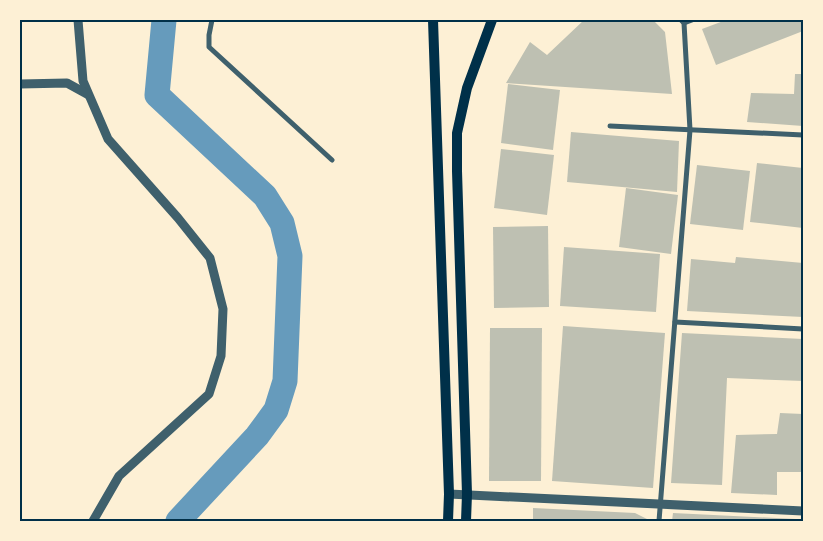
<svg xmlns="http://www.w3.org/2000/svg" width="823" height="541" font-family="'Archivo Narrow',sans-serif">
  <rect width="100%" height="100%" fill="#fdf0d5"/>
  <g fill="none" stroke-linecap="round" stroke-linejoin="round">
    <path stroke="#669bbc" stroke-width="25" d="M164 20 157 95 265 196 282 223 290 256 285 381 276 410 257 436 178 521"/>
  </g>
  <g fill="#bec0b2">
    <path d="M584 20H653L665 32 672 94 506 83 530 42 547 55Z"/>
    <path d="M726 20H803V31L716 65 702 29Z"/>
    <path d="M795 74H803V126L747 122 751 93 794 94Z"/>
    <path d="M508 84 560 90 553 150 501 143Z"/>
    <path d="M571 132 679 141 677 192 567 182Z"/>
    <path d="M501 149 554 155 547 215 494 208Z"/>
    <path d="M757 163 803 168V228L750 222Z"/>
    <path d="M697 165 750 171 743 230 690 224Z"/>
    <path d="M626 188 678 195 671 254 619 247Z"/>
    <path d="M548 226 549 307 494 308 493 227Z"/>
    <path d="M564 247 660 254 656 312 560 306Z"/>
    <path d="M736 257 803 263V317L687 311 691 259 735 263Z"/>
    <path d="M563 326 665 333 653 488 552 481Z"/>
    <path d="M490 328H542L541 481H489Z"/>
    <path d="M682 333 803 339V381L727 378 722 485 671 483Z"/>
    <path d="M780 413 803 414V472H777V495L731 493 736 435 777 434Z"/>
    <path d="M533 508 635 513 651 521H533Z"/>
    <path d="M673 513 796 519V521H672Z"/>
  </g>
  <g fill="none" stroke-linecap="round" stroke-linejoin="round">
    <g stroke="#3f606c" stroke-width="5">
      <path d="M212 20 209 35V47L332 160"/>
      <path d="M684 23 692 20"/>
      <path d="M610 126 803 135"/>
      <path d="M675 322 803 329"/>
      <path d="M659 521 690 130 684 23 681 20"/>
    </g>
    <g stroke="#3f606c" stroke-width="9">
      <path d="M78 20 83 81 108 139 178 218 210 258 223 309 221 356 209 394 119 476 93 521"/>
      <path d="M20 84 67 83 87 94"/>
      <path d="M449 494 803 511"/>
    </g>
    <g stroke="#003049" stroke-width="10">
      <path d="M433 20 449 494 448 521"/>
      <path d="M466 521 467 494 457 171V133L467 88 492 20"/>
    </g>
  </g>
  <rect width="823" height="541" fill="none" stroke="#fdf0d5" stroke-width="42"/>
  <rect x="21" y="21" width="781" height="499" fill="none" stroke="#003049" stroke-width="2"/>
</svg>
